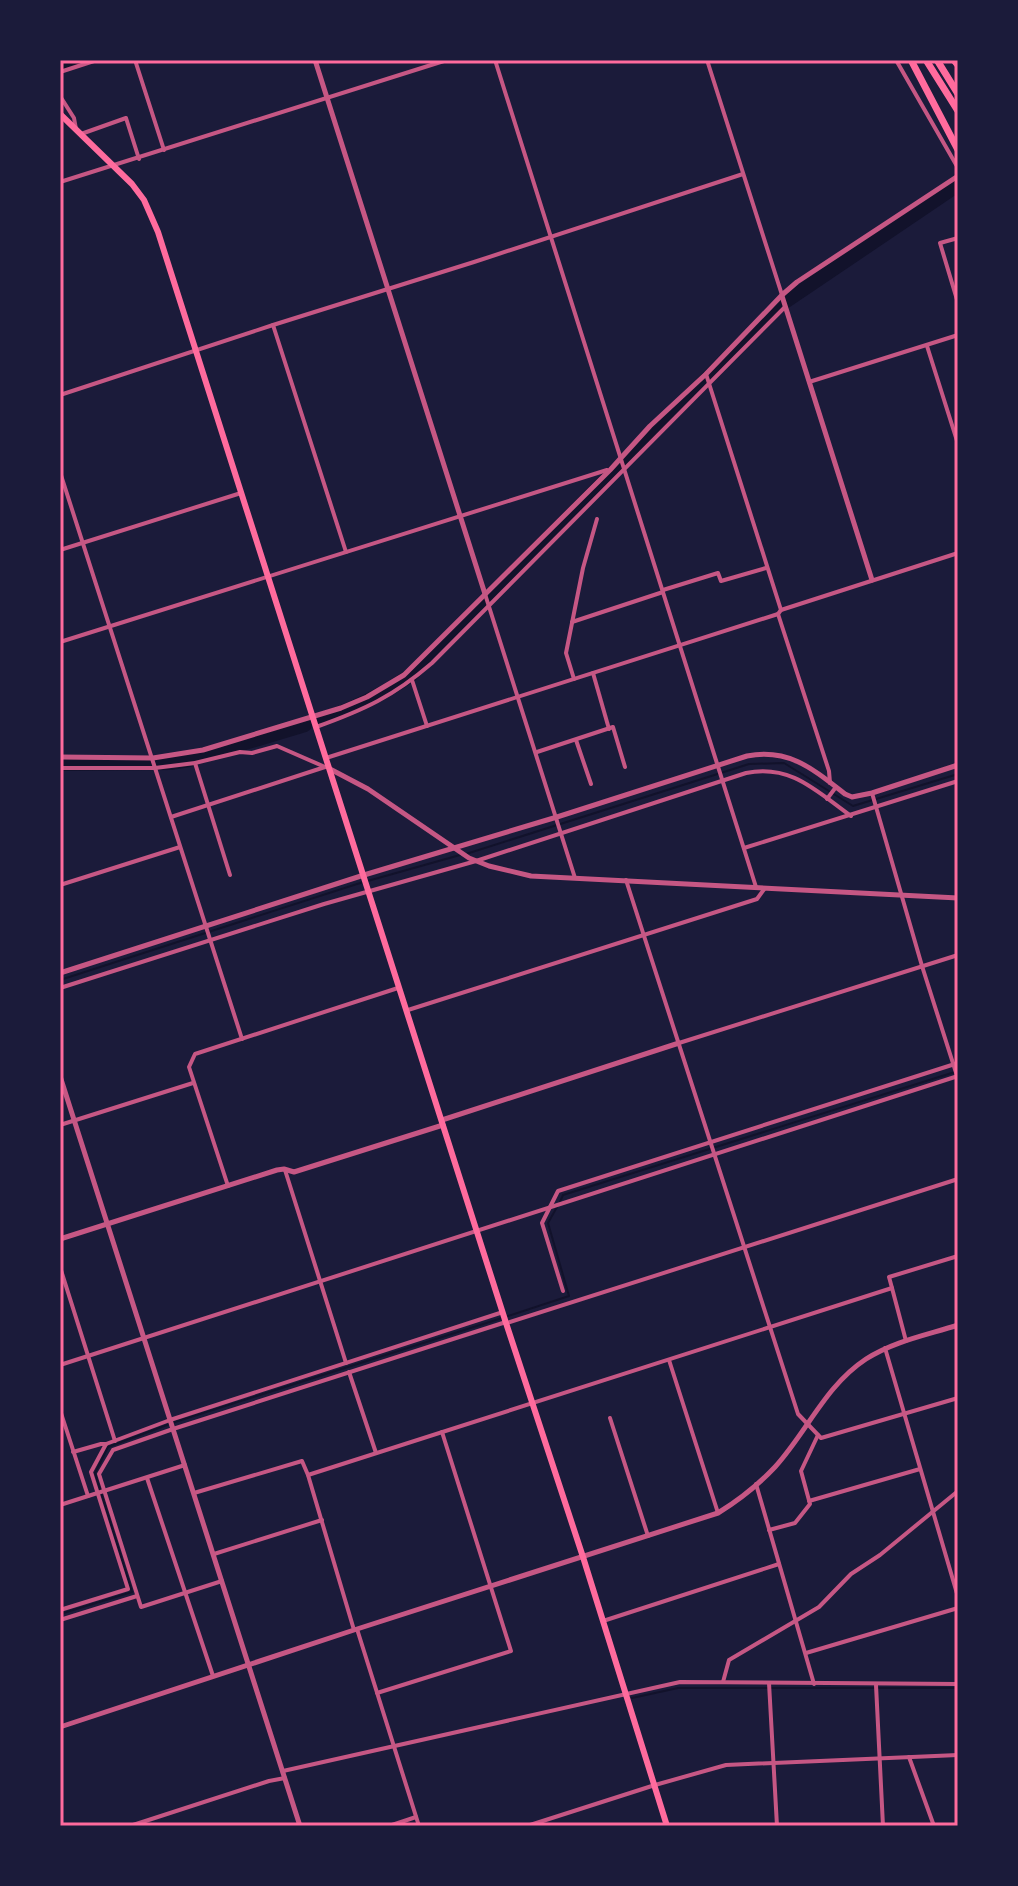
<svg xmlns="http://www.w3.org/2000/svg" width="1018" height="1886" font-family="Roboto,sans-serif">
  <rect width="100%" height="100%" fill="#1b1b3a"/>
  <g fill="none" stroke-linecap="round" stroke-linejoin="round">
    <g stroke="#12122b" stroke-width="2">
      <path d="M466 854 749 764 784 763 853 806 958 774"/>
      <path d="M60 980 357 884 460 855"/>
      <path d="M560 1202 563 1195 958 1071"/>
      <path d="M508 1316 569 1296 548 1223 557 1207"/>
      <path d="M60 1614 132 1592 95 1473 108 1447 175 1422 502 1318"/>
      <path d="M632 1698 678 1688H958"/>
    </g>
    <g stroke="#12122b" stroke-width="14">
      <path d="M60 66 76 60"/>
      <path d="M322 719C354 709 383 694 411 675L779 306 958 185"/>
      <path d="M60 764 171 763 189 760 305 725"/>
    </g>
    <g stroke="#c65784" stroke-width="4">
      <path d="M135 60 164 150"/>
      <path d="M495 60 756 887"/>
      <path d="M707 60 782 295"/>
      <path d="M896 60 958 168"/>
      <path d="M60 72 97 60"/>
      <path d="M60 96 74 118 76 129"/>
      <path d="M81 134 126 118 139 159"/>
      <path d="M60 182 447 60"/>
      <path d="M958 238 940 243 958 303"/>
      <path d="M273 325 346 552"/>
      <path d="M927 346 958 444"/>
      <path d="M706 374 781 610"/>
      <path d="M809 382 958 335"/>
      <path d="M60 395 273 325 474 262 743 174"/>
      <path d="M60 472 242 1039"/>
      <path d="M60 550 241 493"/>
      <path d="M663 590 718 573 721 581 766 568"/>
      <path d="M485 594 575 878"/>
      <path d="M778 614 829 771 830 783"/>
      <path d="M572 622 663 592"/>
      <path d="M60 642 607 470"/>
      <path d="M593 673 609 729"/>
      <path d="M574 679 566 653 583 568 597 519"/>
      <path d="M412 680 427 726"/>
      <path d="M316 727C364 710 394 696 432 663L785 307"/>
      <path d="M576 740 591 784"/>
      <path d="M537 752 613 727 625 767"/>
      <path d="M326 758 778 614 781 610 958 553"/>
      <path d="M195 763 230 875"/>
      <path d="M60 768H155L195 763 240 752 252 753 277 746 325 767"/>
      <path d="M872 793 922 966 958 1079"/>
      <path d="M827 799 836 787"/>
      <path d="M171 817 325 767"/>
      <path d="M744 848 958 781"/>
      <path d="M626 880 798 1414 821 1438 958 1398"/>
      <path d="M60 885 180 847"/>
      <path d="M60 988 324 904 476 861 746 773C791 764 816 791 851 816"/>
      <path d="M408 1010 757 899 765 888"/>
      <path d="M679 1043 958 955"/>
      <path d="M60 1125 193 1083"/>
      <path d="M285 1170 346 1363"/>
      <path d="M228 1186 189 1067 195 1054 398 988"/>
      <path d="M60 1267 115 1441"/>
      <path d="M892 1288 889 1277 958 1256"/>
      <path d="M563 1291 542 1223 558 1191 958 1063"/>
      <path d="M507 1323 958 1179"/>
      <path d="M885 1348 958 1597"/>
      <path d="M669 1360 718 1513"/>
      <path d="M60 1365 958 1076"/>
      <path d="M349 1372 376 1453"/>
      <path d="M60 1410 88 1496"/>
      <path d="M610 1418 648 1536"/>
      <path d="M73 1452 101 1444H106"/>
      <path d="M308 1475 892 1288 906 1341"/>
      <path d="M147 1478 213 1676"/>
      <path d="M756 1484 814 1684"/>
      <path d="M194 1493 302 1461 308 1475 354 1630"/>
      <path d="M809 1501 920 1469"/>
      <path d="M60 1505 185 1465"/>
      <path d="M769 1530 795 1523 810 1504 801 1471 818 1435"/>
      <path d="M214 1554 322 1520"/>
      <path d="M222 1581 141 1607 99 1474 113 1450 173 1429 506 1322"/>
      <path d="M60 1610 128 1589 91 1472 106 1444 170 1420 503 1312"/>
      <path d="M60 1620 137 1596"/>
      <path d="M603 1621 779 1564"/>
      <path d="M357 1629 419 1826"/>
      <path d="M806 1653 958 1608"/>
      <path d="M723 1682 729 1660 819 1607 851 1574 880 1555 958 1491"/>
      <path d="M769 1683 777 1826"/>
      <path d="M876 1685 883 1826"/>
      <path d="M377 1693 511 1651 442 1432"/>
      <path d="M909 1757 934 1826"/>
      <path d="M283 1771 680 1682 958 1684"/>
      <path d="M130 1826 269 1781 285 1778"/>
      <path d="M389 1826 416 1817"/>
      <path d="M527 1826 655 1785 726 1765 958 1755"/>
    </g>
    <g stroke="#c65784" stroke-width="5">
      <path d="M315 60 485 594"/>
      <path d="M782 296 872 580"/>
      <path d="M60 757 153 758 203 750 341 708 367 697 404 675 610 470 650 426 706 374 782 295 797 282 958 176"/>
      <path d="M330 769 368 789 469 858 489 866 531 876 958 898"/>
      <path d="M60 973 364 875 557 817 747 756C789 748 813 769 845 794L852 797 872 793 958 765"/>
      <path d="M60 1076 300 1826"/>
      <path d="M442 1120 679 1043"/>
      <path d="M60 1239 277 1170 284 1169 294 1172 443 1125"/>
      <path d="M60 1727 354 1630 718 1513C739 1500 758 1485 775 1467 807 1432 825 1386 866 1359 894 1341 927 1335 958 1325"/>
    </g>
    <path stroke="#ff6b9d" stroke-width="6" d="M60 114 132 184 144 200 158 232 506 1323 583 1557 667 1826"/>
    <g stroke="#ff6b9d" stroke-width="7">
      <path d="M911 60 958 150"/>
      <path d="M926 60 958 111"/>
      <path d="M937 60 958 94"/>
      <path d="M954 60 958 65"/>
    </g>
  </g>
  <rect width="1018" height="1886" fill="none" stroke="#1b1b3a" stroke-width="124"/>
  <rect x="62" y="62" width="894" height="1762" fill="none" stroke="#ff6b9d" stroke-width="3"/>
</svg>
